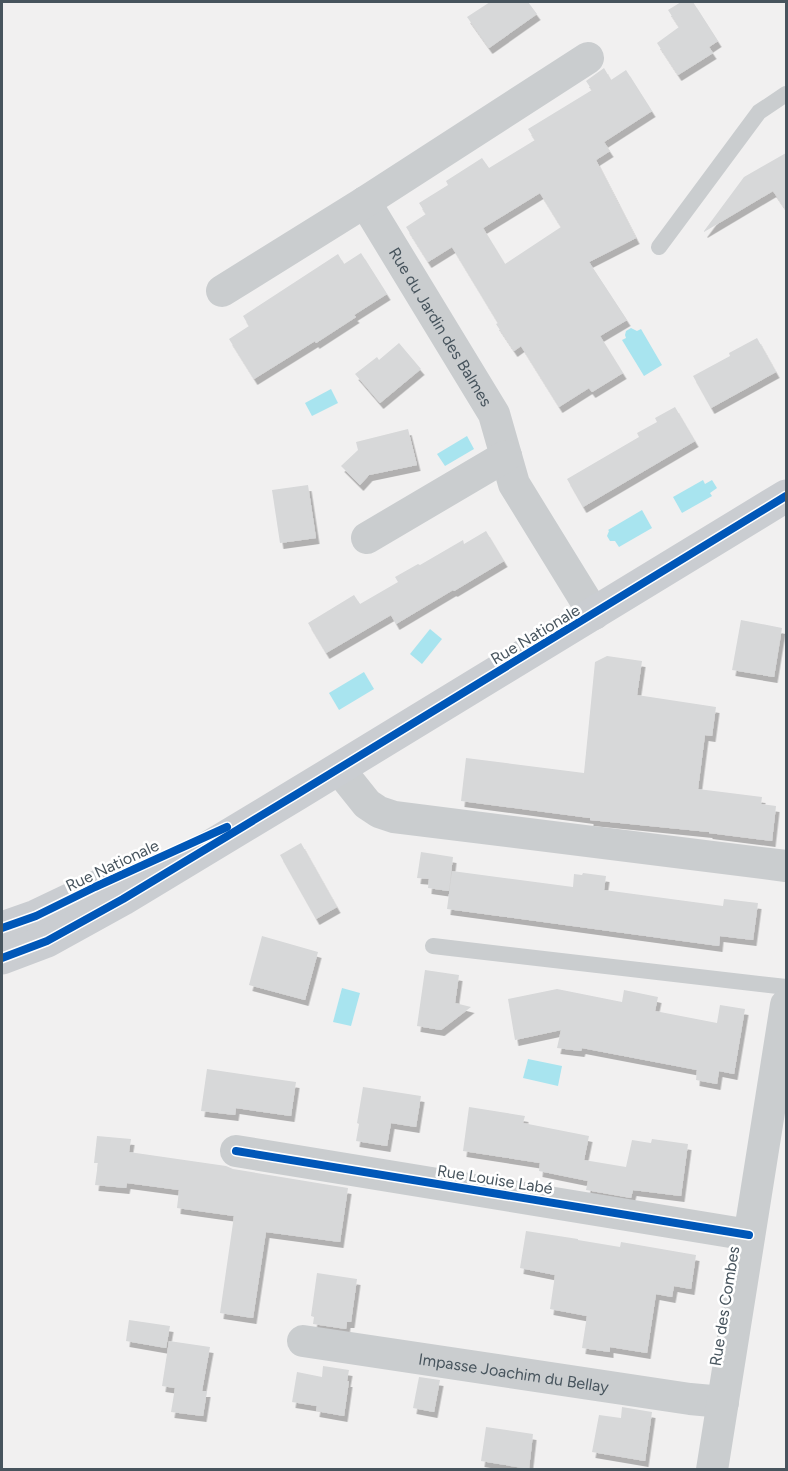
<svg xmlns="http://www.w3.org/2000/svg" width="788" height="1471" font-family="Figtree,sans-serif">
  <defs>
    <filter id="shadow"><feDropShadow dx="3.5" dy="6" stdDeviation="0" flood-color="#0004"/></filter>
  </defs>
  <rect width="100%" height="100%" fill="#f1f0f0"/>
  <g fill="#a8e4ef">
    <path d="M631 328 637 331 641 329 662 365 644 376 622 340 626 338 625 335 626 331Z"/>
    <path d="M331 389 338 403 312 416 305 403Z"/>
    <path d="M467 436 474 449 445 466 437 454Z"/>
    <path d="M703 480 705 484 712 480 717 488 710 493 712 496 682 513 673 497Z"/>
    <path d="M642 510 652 528 619 547 615 541H610L607 536 609 531 608 530Z"/>
    <path d="M430 629 442 639 422 664 410 654Z"/>
    <path d="M364 672 374 689 339 710 329 693Z"/>
    <path d="M342 988 360 993 351 1026 333 1022Z"/>
    <path d="M528 1059 562 1066 558 1086 523 1078Z"/>
  </g>
  <g fill="#d7d8d9" fill-rule="evenodd" filter="url(#shadow)">
    <path d="M490 2H528L537 14 489 48 467 17Z"/>
    <path d="M681 2H693L718 41 709 47 713 53 678 75 657 43 679 27 668 10Z"/>
    <path d="M604 68 611 80 626 70 652 111 604 142 610 151 596 160 636 238 589 262 627 320 600 336 623 373 592 392 589 388 559 407 521 346 514 351 496 324 498 323 452 247 428 262 406 227 426 214 419 203 448 185 446 181 482 158 489 168 535 140 528 129 592 90 586 81ZM540 193 561 227 505 264 483 228Z"/>
    <path d="M786 153V210L773 191 704 232V231L744 177Z"/>
    <path d="M361 253 387 294 354 315 356 317 316 343 315 341 254 379 229 339 249 326 243 316 338 254 344 264Z"/>
    <path d="M757 338 776 372 711 408 693 376 730 356 729 353Z"/>
    <path d="M399 343 421 369 380 403 355 374 377 357 379 360Z"/>
    <path d="M675 407 695 441 583 507 567 479 639 437 637 433 657 422 655 418Z"/>
    <path d="M408 429 417 465 369 475 360 485 341 466 358 450 356 442Z"/>
    <path d="M308 485 316 538 280 543 272 490Z"/>
    <path d="M486 531 504 561 454 591 453 590 396 624 391 615 326 653 308 623 354 595 360 604 398 582 395 577 418 564 420 565 463 540 464 544Z"/>
    <path d="M741 620 782 628 774 677 732 670Z"/>
    <path d="M607 656 642 661 637 695 716 707 712 736 705 735 698 789 762 797 761 804 776 806 772 841 709 833V832L590 820V818L461 801 466 758 584 773 595 662Z"/>
    <path d="M301 843 337 907 316 919 280 855Z"/>
    <path d="M421 852 453 857 449 891 428 888 429 879 417 878Z"/>
    <path d="M452 871 573 887 574 874 582 875 583 873 606 876 604 890 723 906 724 899 758 903 753 940 720 936 719 946 447 909Z"/>
    <path d="M262 936 318 952 305 1000 249 985Z"/>
    <path d="M425 970 459 975 455 1003 471 1007 441 1030 417 1026Z"/>
    <path d="M557 989 622 1002 624 990 658 997 655 1011 717 1023 720 1005 745 1009 734 1074 719 1071 717 1084 696 1080 697 1070 582 1048 581 1051 557 1048 561 1030 515 1040 508 999Z"/>
    <path d="M207 1069 296 1082 291 1116 236 1108 235 1115 201 1111Z"/>
    <path d="M363 1087 421 1096 416 1127 391 1123 387 1146 356 1141 359 1124 357 1123Z"/>
    <path d="M469 1107 525 1116 523 1123 589 1136 584 1160 626 1167 632 1140 651 1143 652 1139 688 1144 681 1196 633 1190 631 1198 586 1190 588 1181 539 1171 540 1163 463 1151Z"/>
    <path d="M97 1136 131 1139 129 1152 226 1166 233 1169 348 1188 340 1242 266 1232 253 1318 220 1313 234 1216 177 1208 179 1190 127 1183 126 1188 95 1185 98 1163H94Z"/>
    <path d="M526 1231 578 1239V1240L620 1247 621 1242 696 1255 691 1289 674 1286 672 1297 656 1294 647 1353 610 1347V1352L582 1348 587 1316 550 1309 555 1275 520 1268Z"/>
    <path d="M317 1273 357 1279 351 1322H347L346 1329 313 1324 314 1317 311 1316Z"/>
    <path d="M129 1320 170 1326 166 1348 126 1341Z"/>
    <path d="M169 1341 210 1347 202 1391H207L203 1416 171 1412 175 1388 162 1386Z"/>
    <path d="M323 1366 349 1370 347 1381H349L344 1416 316 1411 317 1406 292 1402 297 1372 322 1377Z"/>
    <path d="M419 1377 440 1380 434 1412 413 1408Z"/>
    <path d="M622 1407 652 1412 645 1461 592 1452 599 1415 621 1418Z"/>
    <path d="M486 1427 533 1434 529 1469 481 1461Z"/>
  </g>
  <g fill="none" stroke-linecap="round" stroke-linejoin="round">
    <g stroke="#cacdcf" stroke-width="16">
      <path d="M659 247 759 112 786 94"/>
      <path d="M433 946 786 987"/>
    </g>
    <g stroke="#cacdcf" stroke-width="32">
      <path id="s1" d="M365 202 494 414 514 484 594 614"/>
      <path d="M222 291 365 202 588 58"/>
      <path d="M367 538 506 456"/>
      <path d="M339 769 367 804 379 812 394 817 786 866"/>
      <path d="M236 1151 749 1235"/>
      <path id="s2" d="M303 1341 690 1399 723 1402"/>
      <path d="M712 1470 786 1005"/>
    </g>
    <g stroke="#cacdd1" stroke-width="33">
      <path d="M2 928 36 916 143 865"/>
      <path d="M2 958 47 941 123 899 297 794 786 496"/>
    </g>
    <defs>
      <g id="cycleway">
        <path d="M2 928 36 916 95 887 227 827"/>
        <path d="M2 958 47 941 123 899 297 794 786 496"/>
        <path d="M236 1151 749 1235"/>
      </g>
    </defs>
    <use href="#cycleway" stroke="#fff" stroke-width="11"/>
    <use href="#cycleway" stroke="#0057b8" stroke-width="8"/>
  </g>
  <g text-anchor="middle" stroke-width="5" stroke-linejoin="round" paint-order="stroke">
    <g font-size="16" fill="#47545d" stroke="#fff">
      <text dy="6" stroke="none"><textPath href="#s1" startOffset="146">Rue du Jardin des Balmes</textPath></text>
      <text transform="translate(535 634) rotate(-31)" y="6">Rue Nationale</text>
      <text transform="translate(112 865) rotate(-25)" y="6">Rue Nationale</text>
      <text transform="translate(495 1179) rotate(9)" y="6">Rue Louise Labé</text>
      <text transform="translate(724 1306) rotate(-81)" y="6">Rue des Combes</text>
      <text dy="6" stroke="none"><textPath href="#s2" startOffset="213">Impasse Joachim du Bellay</textPath></text>
    </g>
  </g>
  <rect width="788" height="1471" fill="none" stroke="#47545d" stroke-width="6"/>
</svg>
